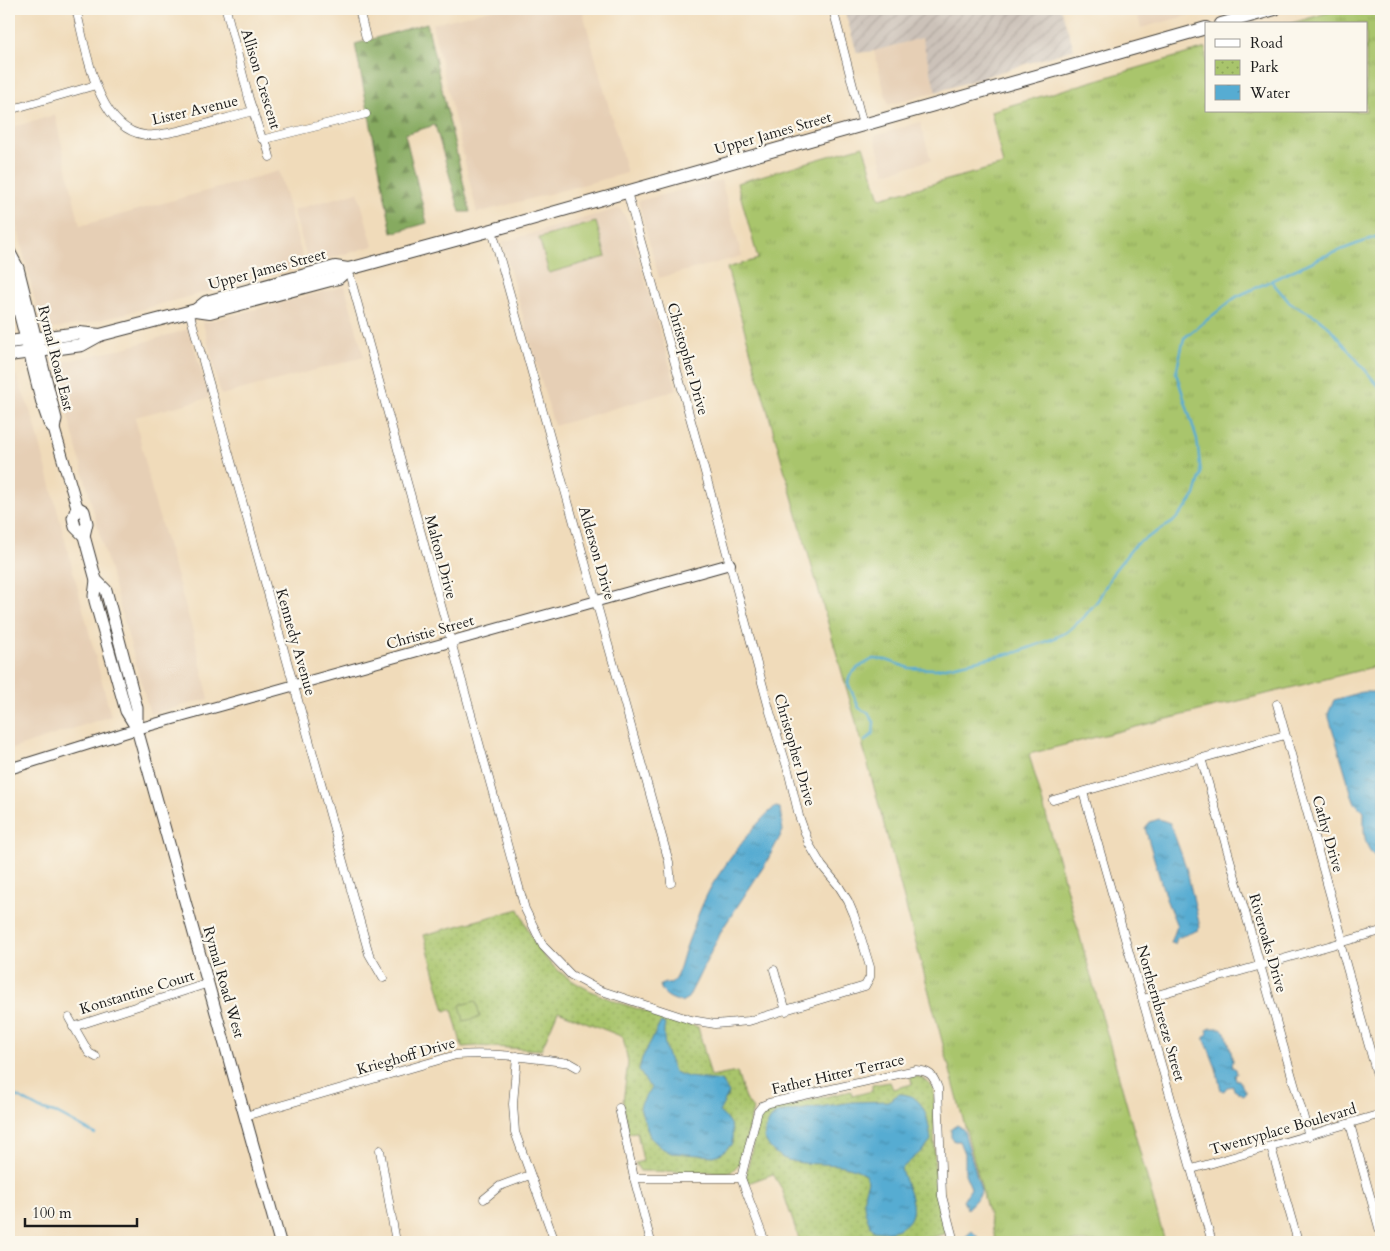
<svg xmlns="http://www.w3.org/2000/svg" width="1390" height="1251" font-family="Cardo,serif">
  <defs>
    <pattern id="industrial-furrows" width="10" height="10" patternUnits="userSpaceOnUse" patternTransform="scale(1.25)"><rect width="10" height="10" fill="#ccc2b9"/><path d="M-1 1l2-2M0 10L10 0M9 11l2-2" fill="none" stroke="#afa69e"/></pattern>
    <pattern id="grass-tufts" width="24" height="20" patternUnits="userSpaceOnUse" patternTransform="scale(1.25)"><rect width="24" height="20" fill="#a9c56c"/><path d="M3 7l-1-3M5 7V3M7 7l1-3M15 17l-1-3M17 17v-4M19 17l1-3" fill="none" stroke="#91a95d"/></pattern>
    <pattern id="forest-firs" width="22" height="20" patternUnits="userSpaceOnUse" patternTransform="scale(1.25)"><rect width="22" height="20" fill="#86aa60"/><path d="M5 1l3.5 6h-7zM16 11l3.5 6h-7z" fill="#6d8a4e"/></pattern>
    <pattern id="park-dots" width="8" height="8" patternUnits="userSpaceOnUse" patternTransform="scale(1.25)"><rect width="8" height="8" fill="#a9c56c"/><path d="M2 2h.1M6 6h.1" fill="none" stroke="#91a95d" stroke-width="1.8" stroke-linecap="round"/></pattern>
    <pattern id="water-ripples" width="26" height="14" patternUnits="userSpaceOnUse" patternTransform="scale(1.25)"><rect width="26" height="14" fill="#56acd2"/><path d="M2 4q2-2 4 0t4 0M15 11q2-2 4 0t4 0" fill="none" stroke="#468baa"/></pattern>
  </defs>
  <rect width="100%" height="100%" fill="#fbf7ec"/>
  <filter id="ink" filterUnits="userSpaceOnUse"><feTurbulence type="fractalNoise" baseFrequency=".02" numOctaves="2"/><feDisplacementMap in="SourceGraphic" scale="10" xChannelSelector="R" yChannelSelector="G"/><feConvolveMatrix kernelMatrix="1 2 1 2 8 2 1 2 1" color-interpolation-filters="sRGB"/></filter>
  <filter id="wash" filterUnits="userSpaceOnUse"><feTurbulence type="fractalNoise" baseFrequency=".0096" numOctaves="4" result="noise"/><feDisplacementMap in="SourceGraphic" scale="20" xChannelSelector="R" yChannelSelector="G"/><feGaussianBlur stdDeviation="1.12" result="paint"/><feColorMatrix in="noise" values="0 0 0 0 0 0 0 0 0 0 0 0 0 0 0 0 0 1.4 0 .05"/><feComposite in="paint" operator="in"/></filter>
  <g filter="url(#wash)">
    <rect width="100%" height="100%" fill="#f0dbba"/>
    <g fill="#e6cfb5">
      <path d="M495 9H582L627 173 477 213 432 24Z"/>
      <path d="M1136 9H1212L1141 28Z"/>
      <path d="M922 38 936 92 888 105 874 51Z"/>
      <path d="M55 115 80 226 279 171 305 266 89 323 53 329 46 326 39 318 9 194V128Z"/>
      <path d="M920 122 931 160 885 173 874 136Z"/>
      <path d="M721 180 742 256 659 278 638 201Z"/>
      <path d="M358 192 373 246 309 264 293 210Z"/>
      <path d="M620 208 628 221 677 390 554 426 502 242Z"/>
      <path d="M345 286 364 357 221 395 203 323Z"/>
      <path d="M189 329 209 398 135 417 154 500 194 635 209 699 150 714 101 539 55 367 57 363 117 350Z"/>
      <path d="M9 375H16L34 421 111 716 9 750Z"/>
    </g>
    <path fill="url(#industrial-furrows)" d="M844 9H1061L1074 49 936 92 922 38 874 51 857 53Z"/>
    <path fill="url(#grass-tufts)" stroke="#627044" d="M1340 9H1381V665L1029 754 1165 1242H996L864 750 727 268 758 259 737 183 863 146 880 198 1003 165 991 111 1206 48V111H1366V24H1289Z"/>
    <path fill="url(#forest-firs)" stroke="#51633e" d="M427 23 470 212H460L435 125 405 134 427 223 392 233 355 44Z"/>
    <g fill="url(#park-dots)" stroke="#627044">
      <path d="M519 909C527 927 535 948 549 962 585 999 649 1011 698 1027L711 1077 737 1072 745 1099 753 1109 741 1162 731 1172 640 1171 635 1163 643 1161 637 1132 628 1133 623 1102 628 1062 623 1037 558 1011 541 1050 477 1046 462 1047 452 1009 445 1011 424 935Z"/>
      <path d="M910 1075C922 1077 927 1079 934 1090L935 1191 947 1233 916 1242H800L782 1189 773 1174 748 1183 746 1176 759 1117 766 1110 851 1091 852 1096 872 1091V1085L890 1082 893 1089 912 1084Z"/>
    </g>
    <g fill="#a9c56c" stroke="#627044">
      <path d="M596 222 606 257 549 273 539 238Z"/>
      <path d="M476 1001 480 1017 464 1021 460 1005Z"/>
    </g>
    <g fill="url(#water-ripples)" stroke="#396477">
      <path d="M1362 692H1381L1380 861C1362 847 1364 833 1364 812L1354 802 1328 714 1334 700Z"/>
      <path d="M776 807 780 808 783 831 766 863 723 928 688 998 681 1002C672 999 662 996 660 985L663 983 671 984C680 975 682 957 687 945 694 926 701 905 711 887 720 871 762 813 776 807Z"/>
      <path d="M1159 819 1170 823 1186 867 1200 927 1198 930 1177 938 1175 944 1171 943 1177 926 1166 899 1145 828 1150 822Z"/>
      <path d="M661 1022 665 1024C661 1041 668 1056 674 1072L688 1077 721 1081 729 1093 719 1112C732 1123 733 1127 732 1144L722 1153 714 1156 671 1153 660 1147 650 1137 640 1108 641 1104 651 1087 647 1084 639 1070 642 1058Z"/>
      <path d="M1211 1028H1221L1226 1032 1233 1060 1232 1067 1236 1069 1237 1074 1235 1075 1236 1080H1239L1246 1093 1243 1095 1234 1090 1233 1086 1227 1087 1224 1091 1221 1090 1216 1068 1204 1037 1208 1033 1207 1030Z"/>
      <path d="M899 1094C925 1094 928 1119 931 1140L925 1148 901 1169C907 1190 925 1217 898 1229 890 1232 883 1233 874 1231 863 1214 861 1199 868 1181L865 1174C838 1156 797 1172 775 1153 770 1149 767 1143 764 1138 766 1127 768 1118 778 1113L853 1102 888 1101Z"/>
      <path d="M957 1125 962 1128 964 1131 981 1191 980 1195 967 1209 963 1201 971 1188 965 1174V1156L959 1141H954L951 1137V1129Z"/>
      <path d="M972 1231 977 1236 979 1242H966L965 1237Z"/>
    </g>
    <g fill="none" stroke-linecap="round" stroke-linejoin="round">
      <g stroke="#56acd2" stroke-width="2.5">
        <path d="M1272 282 1290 303 1317 317 1330 328 1381 389"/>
        <path d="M865 741 873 734 874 722 868 713 859 708 848 683 850 675 859 667 873 659 886 660 909 668 936 669 1018 652 1050 640 1067 632 1084 617 1098 600 1114 571 1135 545 1173 522 1186 508 1195 495 1201 474 1197 439 1176 373 1184 338 1236 297 1322 257 1381 235"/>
        <path d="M9 1092 40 1109 58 1114 95 1134"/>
      </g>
    </g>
  </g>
  <g filter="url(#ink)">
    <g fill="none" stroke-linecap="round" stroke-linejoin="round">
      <defs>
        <g id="minor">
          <path d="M76 9C86 47 96 129 145 135 152 136 161 134 168 133 197 128 225 118 253 111"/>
          <path d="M226 9 249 99 262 139H265L270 157"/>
          <path d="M359 9 366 38"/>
          <path d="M833 9 863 125"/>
          <path d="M9 110 96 85"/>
          <path d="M265 139 366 114"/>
          <path d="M492 230 669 862 671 883"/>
          <path d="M348 269 525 909 543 946 571 975 599 990 691 1020 715 1024 749 1021 865 986 870 977V967L854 915 848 901 838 885 822 866 809 844 799 816 788 770 770 712 693 428 627 192"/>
          <path d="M189 311 369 954 383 978"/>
          <path d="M1277 704 1343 941"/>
          <path d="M1201 758 1309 1136"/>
          <path d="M1083 792 1212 1242"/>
          <path d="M1053 800 1285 735"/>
          <path d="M1340 943 1381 1089"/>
          <path d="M774 970 786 1011"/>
          <path d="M1143 999 1381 931"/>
          <path d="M69 1018 89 1053 96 1057"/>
          <path d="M73 1027 209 983"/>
          <path d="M517 1056 513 1104 515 1132 555 1242"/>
          <path d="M619 1108 634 1178 651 1242"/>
          <path d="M245 1116 456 1055C495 1052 532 1058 570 1063L577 1067"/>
          <path d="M1350 1124 1381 1235"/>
          <path d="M1271 1147 1298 1242"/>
          <path d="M380 1150 396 1242"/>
          <path d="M1192 1169 1381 1114"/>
          <path d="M634 1178H741"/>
          <path d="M741 1178 758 1111 762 1106 769 1103 916 1070C930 1071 933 1075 938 1088L942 1196 954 1242"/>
          <path d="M741 1178 765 1242"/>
          <path d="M484 1199 500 1186 530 1175"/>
        </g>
        <path id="tertiary" d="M9 769 137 729 730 564"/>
        <g id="secondary">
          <path d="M9 251 18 268 56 419 54 429"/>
          <path d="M9 272 42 403 49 423 54 429 77 507 73 518 75 527 84 536 96 580 94 596 95 601 126 711 137 729 280 1242"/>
          <path d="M77 507 84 511 87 523 84 536"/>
          <path d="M96 580 106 590 137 708V728"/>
        </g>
        <g id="primary">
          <path d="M1221 24 1275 9"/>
          <path d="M196 310 210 312 338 278 348 269 360 266 492 230 1206 28"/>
          <path d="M9 342 79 333 100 335"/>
          <path d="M9 355 82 345 100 335 196 310 206 302 335 267 348 269"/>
        </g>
      </defs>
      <use href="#minor" stroke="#3c3934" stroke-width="9"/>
      <use href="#tertiary" stroke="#3c3934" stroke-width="12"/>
      <use href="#secondary" stroke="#3c3934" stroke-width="13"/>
      <use href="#primary" stroke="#3c3934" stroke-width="14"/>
      <use href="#minor" stroke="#fff" stroke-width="8"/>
      <use href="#tertiary" stroke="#fff" stroke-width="10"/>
      <use href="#secondary" stroke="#fff" stroke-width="11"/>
      <use href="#primary" stroke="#fff" stroke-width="12"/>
    </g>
  </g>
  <g text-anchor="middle" stroke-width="4.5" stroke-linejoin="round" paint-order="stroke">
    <g font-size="15" fill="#1c1c1c" stroke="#fbf7ec">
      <text transform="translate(261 79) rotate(73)" y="5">Allison Crescent</text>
      <text transform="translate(195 110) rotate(-13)" y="5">Lister Avenue</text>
      <text transform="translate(773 133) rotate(-16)" y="5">Upper James Street</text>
      <text transform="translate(267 269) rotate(-15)" y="5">Upper James Street</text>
      <text transform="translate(56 358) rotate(76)" y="5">Rymal Road East</text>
      <text transform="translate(688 359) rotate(74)" y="5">Christopher Drive</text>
      <text transform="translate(597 553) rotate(74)" y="5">Alderson Drive</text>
      <text transform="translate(441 557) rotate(75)" y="5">Malton Drive</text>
      <text transform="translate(430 632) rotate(-16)" y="5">Christie Street</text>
      <text transform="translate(296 642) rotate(74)" y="5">Kennedy Avenue</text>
      <text transform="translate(795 750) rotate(74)" y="5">Christopher Drive</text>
      <text transform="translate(1328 834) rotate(74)" y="5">Cathy Drive</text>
      <text transform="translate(1268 943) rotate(74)" y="5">Riveroaks Drive</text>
      <text transform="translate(224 982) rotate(74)" y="5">Rymal Road West</text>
      <text transform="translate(137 992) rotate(-17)" y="5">Konstantine Court</text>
      <text transform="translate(1161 1013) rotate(74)" y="5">Northernbreeze Street</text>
      <text transform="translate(406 1056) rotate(-16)" y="5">Krieghoff Drive</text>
      <text transform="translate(838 1074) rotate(-13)" y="5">Father Hitter Terrace</text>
      <text transform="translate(1283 1129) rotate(-16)" y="5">Twentyplace Boulevard</text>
    </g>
  </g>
  <rect width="1390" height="1251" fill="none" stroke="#fbf7ec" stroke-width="30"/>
  <rect x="1205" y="22" width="162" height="90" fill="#fbf7ec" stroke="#a29f99"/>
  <rect x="1215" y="39" width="25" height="8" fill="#ffffff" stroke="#a29f99"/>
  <text x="1250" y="48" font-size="15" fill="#1c1c1c">Road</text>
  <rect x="1215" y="60" width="25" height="15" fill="url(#park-dots)" stroke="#a29f99"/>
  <text x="1250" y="72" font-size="15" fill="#1c1c1c">Park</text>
  <rect x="1215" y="85" width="25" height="15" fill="url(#water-ripples)" stroke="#a29f99"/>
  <text x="1250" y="98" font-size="15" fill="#1c1c1c">Water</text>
  <path d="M25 1218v8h112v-8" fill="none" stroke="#1c1c1c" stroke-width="2.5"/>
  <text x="32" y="1218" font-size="15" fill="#1c1c1c" stroke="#fbf7ec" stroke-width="4" paint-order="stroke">100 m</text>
</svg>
